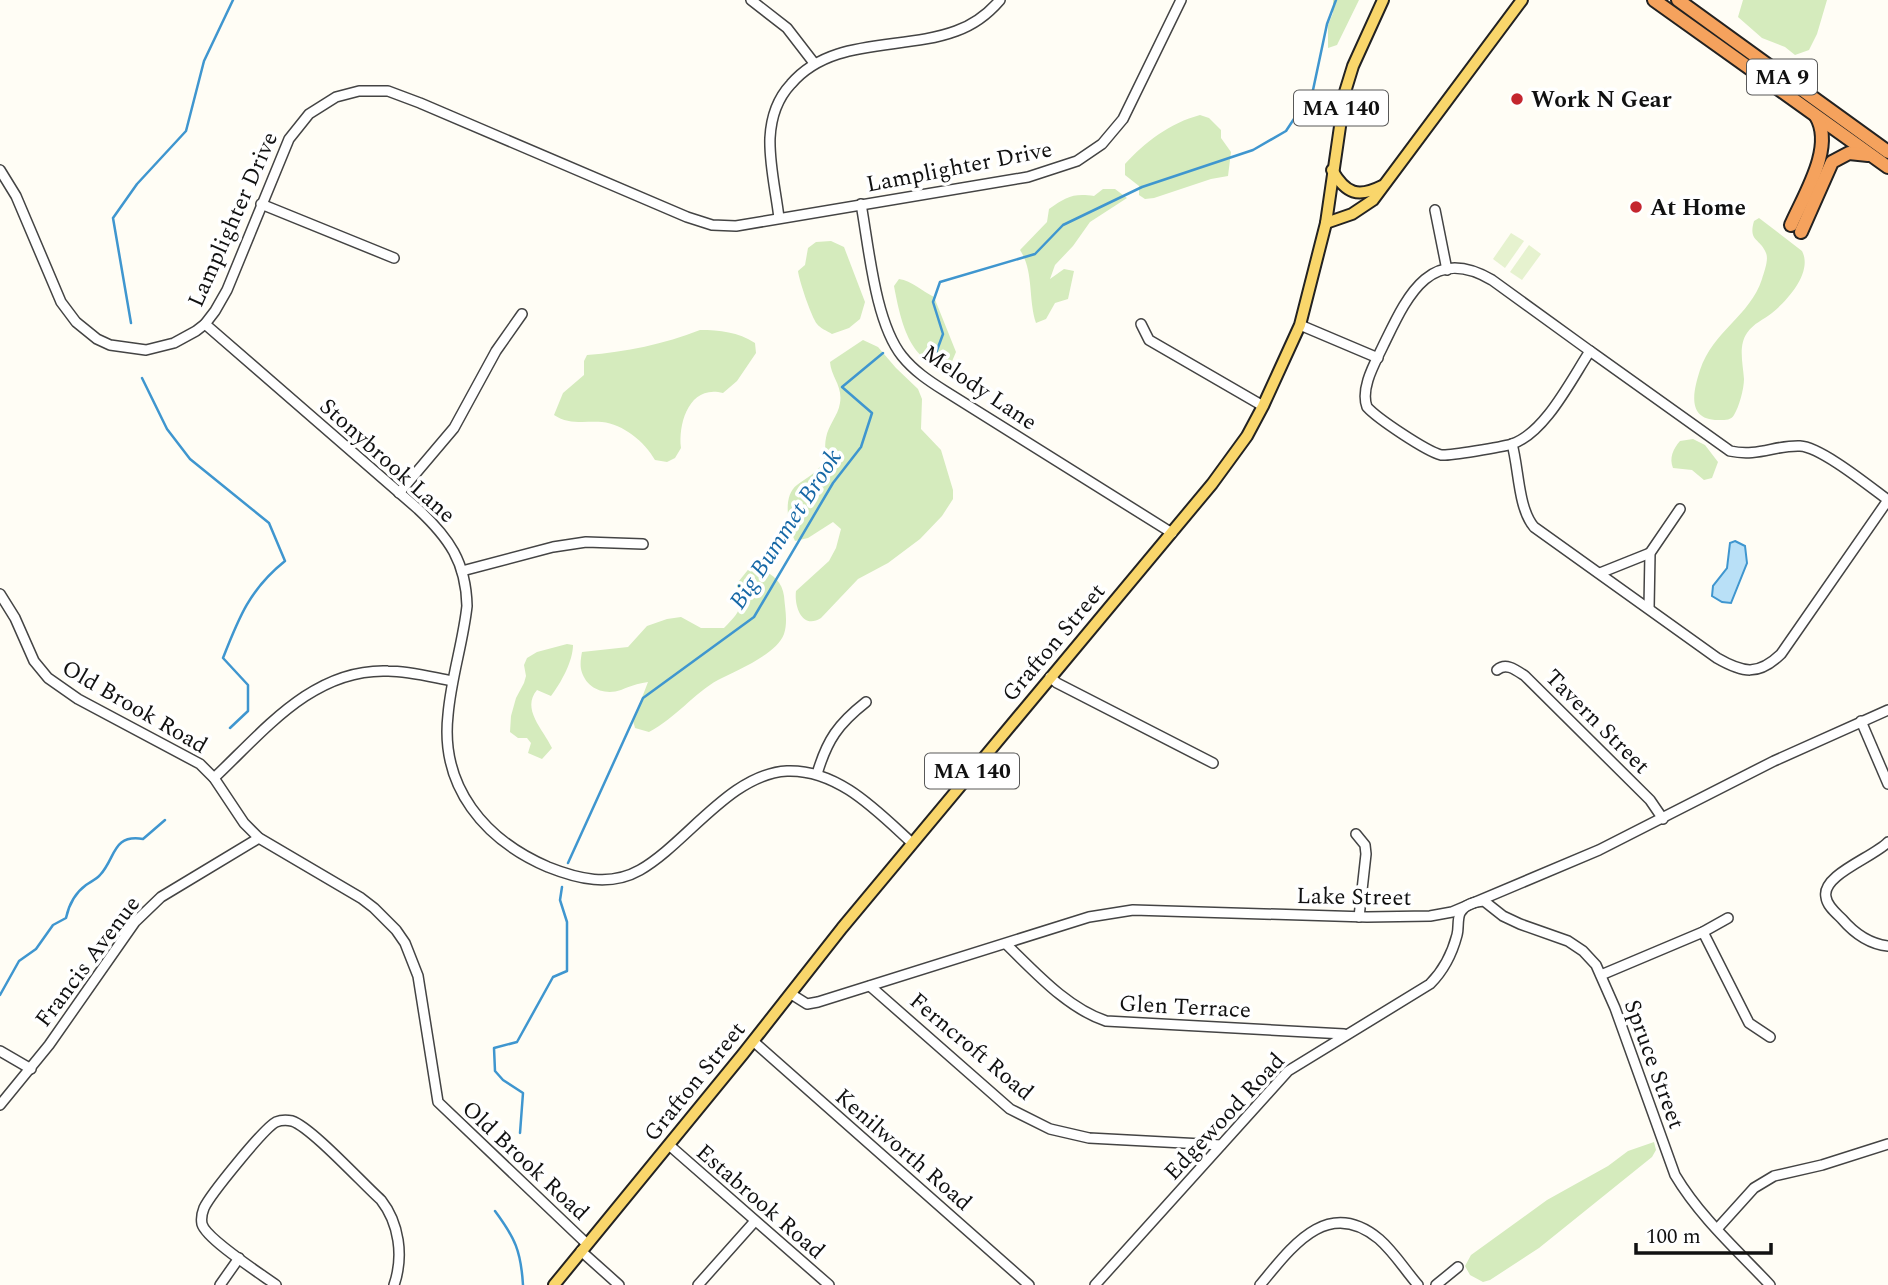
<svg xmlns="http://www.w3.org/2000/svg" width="1888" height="1285" font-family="Spectral,serif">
  <rect width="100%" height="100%" fill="#fffdf5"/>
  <g fill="#d5ebbd">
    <path d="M1333 0H1359L1337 45 1328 48V25L1333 13Z"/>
    <path d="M1743 0H1827L1817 34 1809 50 1795 55 1785 47 1762 38 1738 17Z"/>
    <path d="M1200 115 1209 118 1221 130V138L1231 152 1228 176 1211 179 1154 198 1145 199 1139 195V186L1125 175V164C1145 142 1170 123 1200 115Z"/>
    <path d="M1103 189H1115L1127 198 1090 222 1073 246 1055 265 1050 279 1064 269 1074 271 1068 299 1055 303 1046 319 1036 323C1028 299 1034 271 1020 250L1047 222 1049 209C1066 197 1073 193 1094 196Z"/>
    <path d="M1759 218 1802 251C1813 272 1788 300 1772 313 1763 320 1754 323 1747 333 1738 346 1743 364 1744 379 1744 389 1739 407 1734 415 1731 420 1726 420 1720 420 1686 421 1693 392 1700 370 1713 331 1750 316 1762 279 1764 272 1769 260 1766 253 1760 238 1748 242 1754 221Z"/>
    <path d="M831 241 844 247 865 302 860 319 849 328 832 334C827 331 820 328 817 324 811 316 799 280 798 271L805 265 808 248 816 242Z"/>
    <path d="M899 279C912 281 922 291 934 297L956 352 950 366C909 368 900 317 894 286Z"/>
    <path d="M700 330C720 330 738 332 755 343L756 353 737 381 723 393C690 384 678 422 681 448L675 458 667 462 655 460C645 442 623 424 602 422 584 421 569 425 554 415L563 393 584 375V361L587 355C626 352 664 344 700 330Z"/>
    <path d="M863 340 878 347 896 368 918 389 922 399 921 429 941 450 953 490V499L942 516 920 539 888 563 858 579 821 618C802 630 794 606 796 591L829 561 836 548 841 529 833 522 808 538 795 541C788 526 782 496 797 485 806 478 815 474 822 464 827 455 824 447 826 438 828 425 838 416 840 403 843 386 831 377 830 362Z"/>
    <path d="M1693 439 1705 445 1718 462 1712 478 1704 480 1692 470 1673 468C1669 458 1673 449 1680 441Z"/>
    <path d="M751 566C766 570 782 578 784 596 785 608 788 622 784 634 777 654 736 671 718 680 694 693 676 718 649 732L635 728 633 721 648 682C636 684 631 686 621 690 604 696 585 688 581 669 580 664 581 657 582 652L628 647 647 626 667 619 681 617 701 628H724C740 611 744 609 735 586Z"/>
    <path d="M567 644 573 645C573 661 561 683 551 696L537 690C521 709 543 729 552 748L542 759 528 753 531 743 527 738H518L510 732 511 716 516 698 524 683 526 676 524 665 527 658 537 652Z"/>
    <path d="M1654 1142 1656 1150 1652 1157 1539 1248 1490 1280 1483 1282 1470 1275 1465 1266 1471 1255 1547 1200 1608 1166 1628 1151Z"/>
  </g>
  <g fill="#e6f2cf">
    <path d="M1511 233 1524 241 1505 268 1493 259Z"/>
    <path d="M1529 245 1541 254 1522 280 1510 272Z"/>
  </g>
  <path fill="#b9e0f7" stroke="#3f96cf" stroke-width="2" d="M1735 541 1745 546 1747 563 1731 603 1722 602 1712 596 1713 586 1727 568 1730 543Z"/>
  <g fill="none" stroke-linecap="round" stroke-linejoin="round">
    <g stroke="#3f96cf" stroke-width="2.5">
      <path d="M131 323 113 218 137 184 186 131 204 61 233 0"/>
      <path d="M922 358 936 353 943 334 933 302 940 282 1035 254 1063 225 1142 187 1253 150 1286 131 1313 90 1327 24 1336 0"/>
      <path d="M142 378 167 429 190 459 269 523 285 561C250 589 239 617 223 658L248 685V711L230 728"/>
      <path d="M568 863 643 698 754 617 833 483 861 447 872 413 842 387 883 353"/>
      <path d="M0 995 19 961 36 949 53 925 66 918C69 904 75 893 86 885 90 882 97 879 100 875 116 858 112 834 143 839L165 820"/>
      <path d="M520 1133 523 1093 503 1080 495 1071 494 1048 517 1042 553 977 567 971V922L560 900 562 887"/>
      <path d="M495 1211C515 1238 521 1251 523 1285"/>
    </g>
    <defs>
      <g id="minor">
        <path d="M751 0 787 28 814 63"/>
        <path d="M0 170 16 196 61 302 76 322 97 339 110 345 146 350 174 343 196 331 205 324 215 311 227 290 289 139 309 114 336 97 359 91H388L420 103 687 217 712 225 736 226 1028 177 1077 161 1102 144 1123 119 1181 0"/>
        <path d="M261 204 394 258"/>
        <path d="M861 204C869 248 875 322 902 356 914 371 929 381 945 391L1172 533"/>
        <path d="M1435 210 1447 270"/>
        <path d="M779 218C776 192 769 164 770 138 771 118 777 99 791 84 832 36 902 51 956 31 973 25 988 14 1000 0"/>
        <path d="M205 324 418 509C449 538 466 562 467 606 463 643 451 678 448 715 440 787 485 840 548 867 578 879 610 887 640 870 687 843 730 774 787 771 838 769 877 811 912 843"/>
        <path d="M1141 324 1149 340 1263 406"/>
        <path d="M1300 325 1378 358"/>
        <path d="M1512 444C1502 447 1449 456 1441 455 1426 451 1378 419 1367 407 1360 388 1375 363 1383 346 1406 299 1429 243 1492 280L1590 351"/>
        <path d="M399 493 454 428 496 351 522 314"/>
        <path d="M1888 500C1869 486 1821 447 1800 446 1775 445 1758 457 1730 451L1590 351C1571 380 1545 433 1512 444 1519 469 1518 508 1534 527L1717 658C1743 673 1758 676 1781 654L1888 500"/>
        <path d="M462 571 553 547 586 542 643 544"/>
        <path d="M1600 573 1650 553"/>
        <path d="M0 594 15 618 34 661 48 678 78 699 200 764 214 778 244 823 259 838 361 898 374 908 396 930 405 943 418 976 438 1102 587 1244"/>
        <path d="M1649 608 1650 553 1680 509"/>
        <path d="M1497 670C1506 662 1516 670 1525 676L1650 800 1663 819"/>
        <path d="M1050 677 1057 683 1213 763"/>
        <path d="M1861 721 1888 784"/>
        <path d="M817 774C827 740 838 724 866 702"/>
        <path d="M214 778C264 731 313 668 388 671 409 671 431 677 452 681"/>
        <path d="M1356 834 1365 845 1366 854 1359 917"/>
        <path d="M1888 842C1874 857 1821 875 1826 897 1827 906 1836 913 1842 919 1854 933 1869 944 1888 946"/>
        <path d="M1703 932 1749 1023 1770 1037"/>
        <path d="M1006 944C1035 972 1067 1008 1106 1021L1344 1034"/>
        <path d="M1601 975 1703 932 1728 918"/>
        <path d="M870 986 1010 1109 1050 1129 1089 1138 1221 1145"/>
        <path d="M791 994 807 1004 818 1002 1089 917 1133 910 1367 917 1430 916 1452 912 1599 850 1774 761 1888 710"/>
        <path d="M753 1041 1029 1285"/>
        <path d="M0 1051 31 1069"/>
        <path d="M0 1105 49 1045 135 922 161 897 259 838"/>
        <path d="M669 1145 829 1285"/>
        <path d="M1717 1229 1754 1188 1774 1176 1822 1165 1888 1144"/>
        <path d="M581 1251 619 1285"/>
        <path d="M220 1285 239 1258"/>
        <path d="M276 1285C261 1274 206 1239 202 1224 201 1219 202 1213 204 1208 210 1195 264 1128 276 1122 281 1120 287 1120 292 1121 311 1127 363 1184 381 1200 399 1223 404 1256 394 1285"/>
        <path d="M698 1285 755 1221"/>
        <path d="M1095 1285 1288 1071 1430 984C1444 970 1452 954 1457 935 1459 928 1457 921 1460 913 1465 904 1474 902 1484 901L1503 916 1520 924 1568 941 1583 951 1596 965 1615 1008 1675 1175C1700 1217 1737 1250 1770 1285"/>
        <path d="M1260 1285C1291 1248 1327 1196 1379 1239 1394 1252 1405 1270 1418 1285"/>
        <path d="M1436 1285 1458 1267"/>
      </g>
      <g id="major">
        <path d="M1332 170C1346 194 1358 198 1382 186"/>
        <path d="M1326 223 1352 214 1373 200 1522 0"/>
        <path d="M554 1285 743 1054 842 928 1212 484 1247 436 1263 406 1300 325 1326 223 1345 92 1353 66 1383 0"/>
      </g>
      <g id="highway">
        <path d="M1654 0 1888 167"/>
        <path d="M1678 0 1888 152"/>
        <path d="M1791 225C1804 195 1835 147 1816 116"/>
        <path d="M1801 232 1832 162 1849 153 1868 155"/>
      </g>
    </defs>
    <use href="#minor" stroke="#444" stroke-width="12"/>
    <use href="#major" stroke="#222" stroke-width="14"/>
    <use href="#highway" stroke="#222" stroke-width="16"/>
    <use href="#minor" stroke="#fff" stroke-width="9"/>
    <use href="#major" stroke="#f9d66b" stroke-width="10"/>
    <use href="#highway" stroke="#f5a25d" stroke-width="12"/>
  </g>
  <g fill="#c4262e" stroke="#fff" stroke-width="2.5">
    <circle cx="1517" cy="99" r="7"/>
    <circle cx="1636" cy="207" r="7"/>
  </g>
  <g text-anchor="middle" stroke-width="7" stroke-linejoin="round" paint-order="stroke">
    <g fill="#fff" stroke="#585858" stroke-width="2">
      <rect x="1747" y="59.5" width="70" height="35" rx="5"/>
      <rect x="1294" y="90.5" width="94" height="35" rx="5"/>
      <rect x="925" y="753.5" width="94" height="35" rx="5"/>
    </g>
    <g font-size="21" font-weight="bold" fill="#111">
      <text x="1782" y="84">MA 9</text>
      <text x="1341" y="115">MA 140</text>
      <text x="972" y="778">MA 140</text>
    </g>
    <g font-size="23" font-weight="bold" fill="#111" stroke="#fff" text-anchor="start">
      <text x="1531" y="107">Work N Gear</text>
      <text x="1650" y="215">At Home</text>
    </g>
    <g font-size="23" fill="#111" stroke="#fff">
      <text transform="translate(959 166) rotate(-11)" y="8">Lamplighter Drive</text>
      <text transform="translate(232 219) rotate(-66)" y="8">Lamplighter Drive</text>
      <text transform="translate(980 387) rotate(34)" y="8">Melody Lane</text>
      <text transform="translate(388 460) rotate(42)" y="8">Stonybrook Lane</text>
      <text transform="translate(1053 642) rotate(-50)" y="8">Grafton Street</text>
      <text transform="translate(135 706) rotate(30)" y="8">Old Brook Road</text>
      <text transform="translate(1598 721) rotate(45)" y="8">Tavern Street</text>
      <text transform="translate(1354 896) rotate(1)" y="8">Lake Street</text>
      <text transform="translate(87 961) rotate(-53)" y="8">Francis Avenue</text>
      <text transform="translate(1185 1006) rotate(3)" y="8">Glen Terrace</text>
      <text transform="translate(972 1046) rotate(40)" y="8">Ferncroft Road</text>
      <text transform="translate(1655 1064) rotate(70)" y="8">Spruce Street</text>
      <text transform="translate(694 1081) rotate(-51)" y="8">Grafton Street</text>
      <text transform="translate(1224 1116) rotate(-47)" y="8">Edgewood Road</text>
      <text transform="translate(904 1149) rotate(41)" y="8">Kenilworth Road</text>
      <text transform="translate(526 1160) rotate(43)" y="8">Old Brook Road</text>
      <text transform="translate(761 1201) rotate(41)" y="8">Estabrook Road</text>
    </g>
    <g font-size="24" font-style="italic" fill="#1768a6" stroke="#fff">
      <text transform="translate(785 529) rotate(-57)" y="8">Big Bummet Brook</text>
    </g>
  </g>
  <path d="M1636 1243v10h135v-10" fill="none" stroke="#111111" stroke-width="3.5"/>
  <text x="1646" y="1243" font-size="21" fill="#111111" stroke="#ffffff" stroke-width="5" paint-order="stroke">100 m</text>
</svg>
